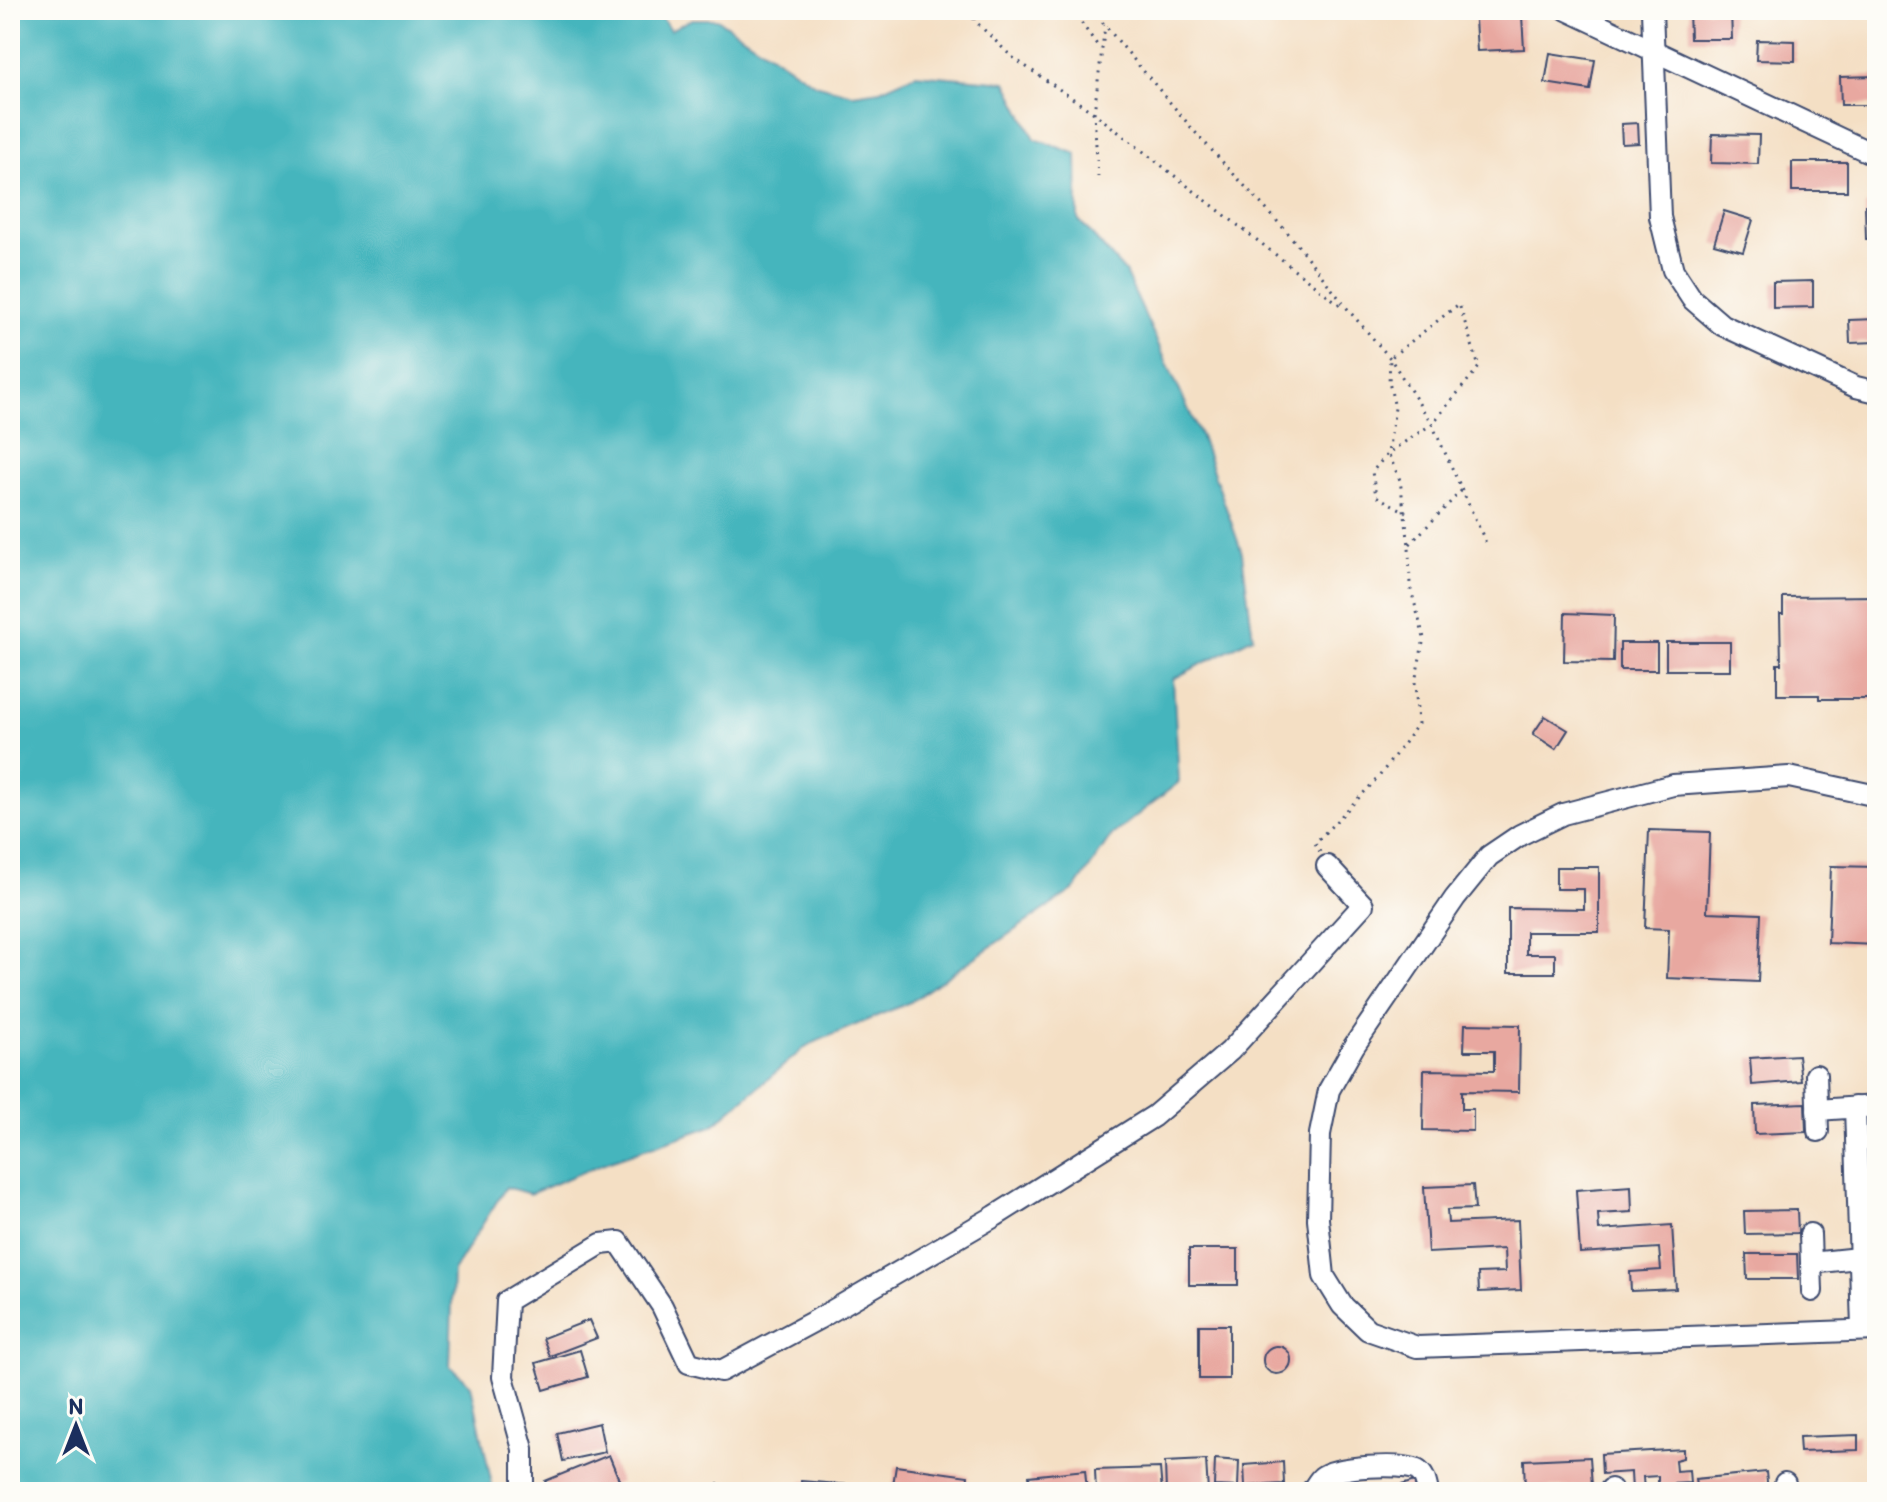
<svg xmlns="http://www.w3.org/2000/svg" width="1887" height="1502" font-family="Itim,sans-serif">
  <rect width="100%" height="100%" fill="#fdfcf7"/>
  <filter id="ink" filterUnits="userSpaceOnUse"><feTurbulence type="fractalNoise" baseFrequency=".0125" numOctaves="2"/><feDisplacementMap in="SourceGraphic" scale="16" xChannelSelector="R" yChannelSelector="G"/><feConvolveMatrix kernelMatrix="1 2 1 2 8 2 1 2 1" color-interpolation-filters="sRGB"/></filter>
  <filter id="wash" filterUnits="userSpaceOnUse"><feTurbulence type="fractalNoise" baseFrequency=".006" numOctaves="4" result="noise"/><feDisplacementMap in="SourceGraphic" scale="32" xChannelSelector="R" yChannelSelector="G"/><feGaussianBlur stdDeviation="1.8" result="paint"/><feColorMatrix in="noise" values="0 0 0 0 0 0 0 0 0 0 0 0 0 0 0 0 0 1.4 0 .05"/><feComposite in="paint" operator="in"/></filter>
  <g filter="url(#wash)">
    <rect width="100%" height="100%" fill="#f4dfc4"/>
    <path fill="#45b5bd" stroke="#30728e" stroke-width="2" d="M10 10H657L670 30 692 19H717L815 84 853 94 880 90 916 74 1006 82 1035 139 1077 154 1078 219 1125 272 1201 437 1242 553 1253 637 1173 679 1179 782 1112 835 1076 888 910 1002 808 1045 712 1126 604 1163 530 1194 506 1187 453 1271 450 1366 471 1385 492 1485 488 1492H10Z"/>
    <g id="blocks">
      <g fill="#e8a8a0">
        <path d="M1398 10H1440L1441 13 1399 17Z"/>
        <path d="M1689 10H1731L1732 39H1690Z"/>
        <path d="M1522 16 1524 49 1477 51 1475 19Z"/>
        <path d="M1757 40 1795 41V61L1756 60Z"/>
        <path d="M1550 53 1595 60 1590 90 1545 83Z"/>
        <path d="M1877 76V105H1841L1840 77Z"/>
        <path d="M1638 123 1639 143 1622 144 1621 124Z"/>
        <path d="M1712 134 1759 135 1758 164 1711 163Z"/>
        <rect x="1792" y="162" width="55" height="29"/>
        <path d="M1865 205H1877V239H1866Z"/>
        <path d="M1724 211 1753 220 1743 252 1714 244Z"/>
        <path d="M1813 281V307L1773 308V282Z"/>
        <path d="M1877 319V342L1850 343 1849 320Z"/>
        <path d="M1877 596V699H1819V695H1777V664H1781L1780 614H1783V597Z"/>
        <path d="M1565 613 1614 615 1613 662 1564 661Z"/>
        <rect x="1666" y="642" width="64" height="28"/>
        <rect x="1620" y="643" width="37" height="27"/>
        <path d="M1545 716 1568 730 1556 749 1533 734Z"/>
        <path d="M1649 830 1710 832 1707 912 1761 914 1758 982 1667 978 1669 929 1645 928Z"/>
        <path d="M1831 866 1877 867V945L1828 943Z"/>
        <path d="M1556 867H1599V932H1526V954H1555V973H1508V908L1584 909V889H1556Z"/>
        <path d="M1465 1024 1520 1025 1519 1092 1462 1091V1109H1473V1131L1423 1130 1424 1070 1494 1071V1051H1464Z"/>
        <path d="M1798 1055 1801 1081 1752 1085 1750 1058Z"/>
        <path d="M1805 1103 1806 1132 1755 1134 1754 1105Z"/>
        <path d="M1473 1185 1475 1209 1447 1210 1448 1223 1518 1220 1521 1290 1479 1292 1478 1273 1505 1272 1504 1249 1428 1253 1424 1187Z"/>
        <path d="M1631 1186 1632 1212 1598 1214 1599 1230 1672 1225 1676 1289 1631 1291 1630 1272 1661 1270 1659 1248 1580 1253 1576 1190Z"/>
        <path d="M1797 1210 1798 1233 1745 1234 1744 1211Z"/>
        <rect x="1189" y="1249" width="49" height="36"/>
        <path d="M1746 1254H1797L1798 1279H1747Z"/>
        <path d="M589 1320 597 1338 550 1356 543 1338Z"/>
        <rect x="1199" y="1325" width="30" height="54"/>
        <circle cx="1277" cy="1360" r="14"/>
        <path d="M580 1350 588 1377 544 1390 536 1363Z"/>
        <path d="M599 1423 605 1452 563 1461 557 1433Z"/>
        <path d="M1858 1435V1450L1800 1452 1799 1437Z"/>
        <path d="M1683 1449V1458L1675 1460 1676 1471 1689 1470 1690 1483 1672 1484V1488H1658V1476L1643 1477 1644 1491H1632L1631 1472 1602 1474 1601 1454Z"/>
        <path d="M609 1455 620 1482 597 1492H550L545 1481Z"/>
        <path d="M1590 1457 1592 1486 1525 1489 1524 1460Z"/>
        <path d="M1215 1459 1239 1461 1238 1487 1214 1486Z"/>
        <path d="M1206 1460 1208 1492H1166L1165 1462Z"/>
        <path d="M1283 1462 1284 1484 1245 1486 1244 1465Z"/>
        <path d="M896 1466 968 1476 966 1492 892 1491Z"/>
        <path d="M1160 1468 1162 1492H1096L1095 1470Z"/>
        <path d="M1085 1470 1087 1492H1031L1029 1476Z"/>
        <path d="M1766 1472 1768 1492H1697L1695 1479Z"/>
        <path d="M801 1481 863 1486 862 1492H800Z"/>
        <path d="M1415 1481 1419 1492H1381V1491Z"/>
        <path d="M718 1484H745L744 1492H718Z"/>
      </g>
    </g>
  </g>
  <g filter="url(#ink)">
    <use href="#blocks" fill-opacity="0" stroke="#3c496d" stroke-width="2"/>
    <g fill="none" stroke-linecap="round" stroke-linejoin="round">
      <defs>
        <g id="minor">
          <path d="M1567 10 1877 156"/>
          <path d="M1652 10 1660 217 1673 270 1692 299 1722 325 1856 387 1877 392"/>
          <path d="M1877 796 1789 777 1673 785 1563 814 1520 835 1489 856 1455 898 1354 1046 1329 1090 1320 1134 1318 1219 1324 1276 1342 1305 1368 1330 1417 1347 1877 1330"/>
          <path d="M1816 1075 1818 1131"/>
          <path d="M1855 1107 1862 1328"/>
          <path d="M1817 1110 1877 1106"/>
          <path d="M1810 1234 1812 1291"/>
          <path d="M1811 1263 1877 1256"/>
          <path d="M1785 1483 1786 1492"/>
          <path d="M1611 1489V1492"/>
          <path d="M523 1492V1449L503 1377 507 1301 601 1244 619 1242 662 1306 689 1363 721 1371 818 1319 995 1216 1154 1116 1230 1051 1363 905 1327 866"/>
          <path d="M1311 1492C1315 1487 1318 1480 1322 1477 1335 1466 1402 1463 1417 1470 1425 1475 1426 1483 1428 1492"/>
        </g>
      </defs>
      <use href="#minor" stroke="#3c496d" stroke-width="24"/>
      <g stroke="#3c496d" stroke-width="3" stroke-dasharray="2 6" stroke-linecap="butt">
        <path d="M974 10V20L1012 57 1094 113 1344 308"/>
        <path d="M1072 10 1100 49"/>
        <path d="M1092 10 1195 132 1288 233 1350 312 1390 358 1432 424 1487 545"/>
        <path d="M1098 177 1094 113 1105 25"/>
        <path d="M1410 544 1463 489"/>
        <path d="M1320 852 1315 843 1378 778 1418 724 1415 682 1424 638 1410 586 1409 545 1400 480 1388 453 1395 408 1389 382 1390 358 1459 304 1479 367 1432 424 1388 453 1372 472 1376 496 1406 512"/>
      </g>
      <use href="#minor" stroke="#fff" stroke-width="20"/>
    </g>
  </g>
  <rect width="1887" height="1502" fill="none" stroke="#fdfcf7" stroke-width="40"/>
  <g transform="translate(76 1426)" stroke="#fdfcf7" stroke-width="6" paint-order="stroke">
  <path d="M0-6L14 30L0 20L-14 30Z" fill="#1b2f5e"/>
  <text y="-12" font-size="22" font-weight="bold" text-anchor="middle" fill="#1b2f5e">N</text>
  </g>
</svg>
